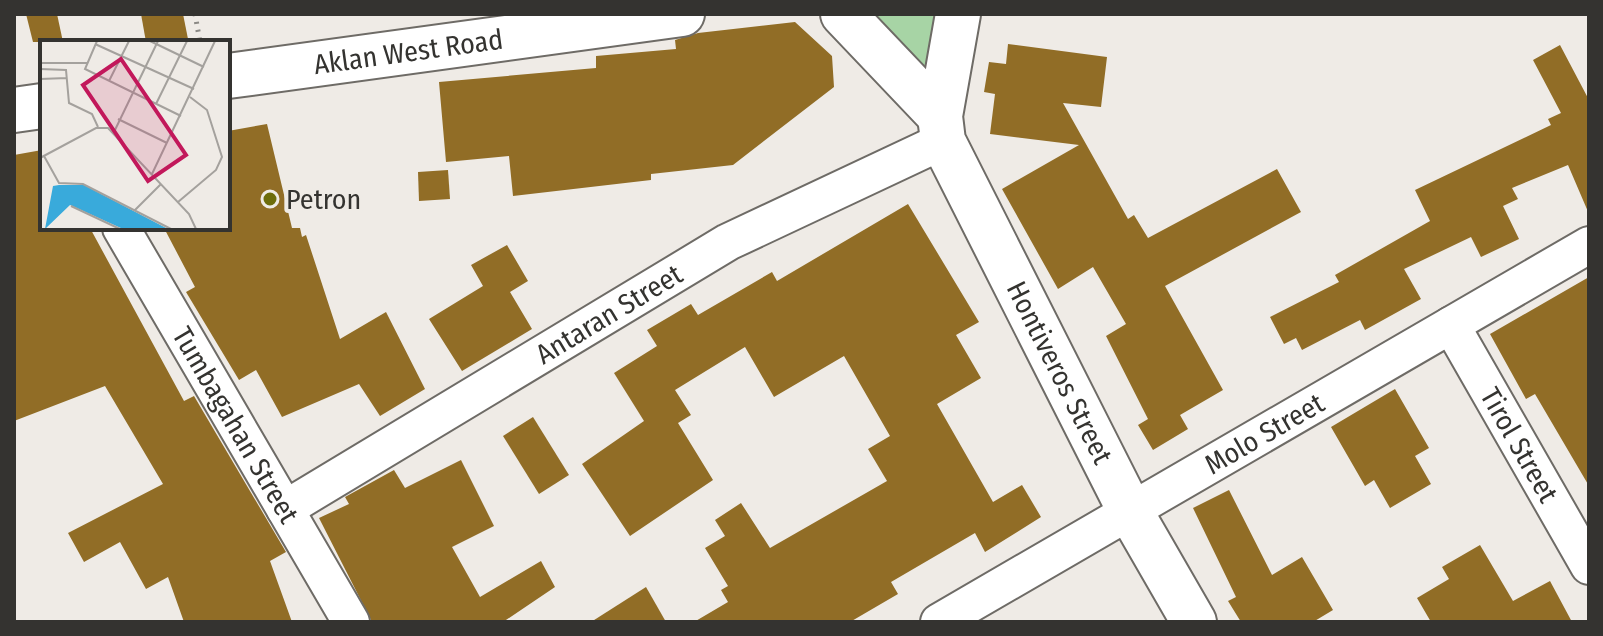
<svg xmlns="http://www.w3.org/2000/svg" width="1603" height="636" font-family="'Fira Sans Condensed',sans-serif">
  <rect width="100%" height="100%" fill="#efebe6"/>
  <path fill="#a7d4a5" d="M869 14H939L928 75Z"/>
  <g fill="#916d26">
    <path d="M26 14H57L63 42H33Z"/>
    <path d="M141 14H183L188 39 146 42Z"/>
    <path d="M795 22 832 56 834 87 733 165 651 174V180L513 196 509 156 446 162 439 82 596 68V56L676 49 675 40 698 33Z"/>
    <path d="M1008 44 1107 57 1101 107 1063 103 1128 219 1134 215 1148 238 1277 169 1301 212 1165 286 1223 390 1180 415 1188 429 1153 450 1138 425 1148 419 1106 336 1126 324 1093 267 1058 289 1002 189 1079 145 990 134 995 94 984 92 989 62 1006 64Z"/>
    <path d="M1560 45 1589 100V214L1568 165 1512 188 1518 199 1503 206 1519 239 1481 257 1471 237 1404 269 1421 299 1365 330 1360 320 1302 350 1296 338 1284 344 1270 317 1339 282 1335 275 1430 221 1415 190 1551 125 1548 119 1561 113 1533 60Z"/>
    <path d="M267 124 292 228H300L302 237 306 235 340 339 386 312 425 389 380 416 359 384 282 417 256 370 239 380 186 292 195 287 164 228H228V131Z"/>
    <path d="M42 150V228H90L184 401 194 396 286 552 270 561 292 622H184L168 577 146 589 120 542 84 562 68 533 163 484 105 386 14 421V155Z"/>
    <path d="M448 170 450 199 419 201 418 172Z"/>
    <path d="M908 204 979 322 956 335 981 378 937 404 993 502 1022 485 1041 517 985 552 975 533 891 582 898 594 850 622H694L728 602 721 590 728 586 705 548 725 536 715 520 741 503 770 548 887 481 868 449 890 436 844 356 774 397 745 347 675 390 691 415 678 423 713 480 630 536 582 464 644 421 614 373 657 346 647 330 691 304 698 315 772 272 777 281Z"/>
    <path d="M507 245 528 281 510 292 532 329 462 371 429 319 483 286 471 265Z"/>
    <path d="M1589 277V486L1535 394 1526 399 1490 334Z"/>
    <path d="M1395 389 1429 448 1415 456 1431 484 1390 508 1374 480 1365 486 1331 427Z"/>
    <path d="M533 417 569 475 539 494 503 436Z"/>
    <path d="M461 460 494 526 452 547 480 597 541 561 555 587 503 622H372L319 518 349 504 345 497 394 470 405 488Z"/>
    <path d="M1229 490 1272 575 1302 557 1333 610 1313 622H1241L1228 601 1236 597 1193 508Z"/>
    <path d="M1480 545 1513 601 1550 581 1572 622H1431L1417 598 1449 579 1442 567Z"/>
    <path d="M646 587 666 622H591Z"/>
  </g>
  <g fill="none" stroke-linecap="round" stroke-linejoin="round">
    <defs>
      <g id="minor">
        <path id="s1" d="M121 228 351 622"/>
        <path id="s2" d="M1451 325 1589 566"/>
        <path id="s3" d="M285 509 728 242 943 141"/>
        <path id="s4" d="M939 622 1589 245"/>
      </g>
      <g id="tertiary">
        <path d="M843 14 940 116"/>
        <path id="s5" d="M958 14 940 116 943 141 1130 511 1194 622"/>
      </g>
      <g id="secondary">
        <path id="s6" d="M228 76 682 14"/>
        <path d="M14 110 42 106"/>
      </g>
    </defs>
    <use href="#minor" stroke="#6e6b66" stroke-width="40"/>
    <use href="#tertiary" stroke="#6e6b66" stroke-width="48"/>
    <use href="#secondary" stroke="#6e6b66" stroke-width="48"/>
    <path stroke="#8a8884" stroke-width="5" stroke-dasharray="2 6" stroke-linecap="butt" d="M195 14 200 42"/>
    <use href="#minor" stroke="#fff" stroke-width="36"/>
    <use href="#tertiary" stroke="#fff" stroke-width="44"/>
    <use href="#secondary" stroke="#fff" stroke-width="44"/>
  </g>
  <circle fill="#6d6c0c" stroke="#efebe6" stroke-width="3" cx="270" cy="199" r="8"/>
  <g text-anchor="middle" stroke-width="8" stroke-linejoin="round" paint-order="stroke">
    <g font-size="28" fill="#343330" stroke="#efebe6">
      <text dy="10" stroke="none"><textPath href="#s6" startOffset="182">Aklan West Road</textPath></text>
      <text dy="10" stroke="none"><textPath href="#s3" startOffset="378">Antaran Street</textPath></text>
      <text dy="10" stroke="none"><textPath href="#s5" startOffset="388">Hontiveros Street</textPath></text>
      <text dy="10" stroke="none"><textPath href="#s1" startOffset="228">Tumbagahan Street</textPath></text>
      <text dy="10" stroke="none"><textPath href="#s4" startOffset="376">Molo Street</textPath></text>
      <text dy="10" stroke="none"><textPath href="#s2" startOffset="138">Tirol Street</textPath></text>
    </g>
    <g font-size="28" fill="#343330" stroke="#efebe6" text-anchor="start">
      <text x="286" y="209">Petron</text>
    </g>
  </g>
  <g transform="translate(40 40)">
    <rect width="190" height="190" fill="#efebe6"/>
    <path d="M19 145H44L128 189H83L30 165 5 189 13 146Z" fill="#39aadb"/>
    <path fill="none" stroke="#a4a19d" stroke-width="2" d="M57 1 45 29 141 76M110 1 164 27M55 4 154 49M0 23H47M0 29 26 30 29 63 52 74 58 87M0 39 27 38M69 41 89 1M116 64 147 1M78 79 127 103M74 92 118 1M4 116 19 143 43 144 131 189M0 118 56 88H68L149 174 156 189M112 134 175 1M138 162 176 130 182 117 167 70 150 57M31 166 80 189M95 170 121 144"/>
    <path fill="#c2185b" fill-opacity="0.15" stroke="#c2185b" stroke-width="4" d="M81 19 146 115 108 141 43 45Z"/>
    <rect width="190" height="190" fill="none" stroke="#343330" stroke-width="4"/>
  </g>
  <rect width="1603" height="636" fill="none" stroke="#343330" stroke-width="32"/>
</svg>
